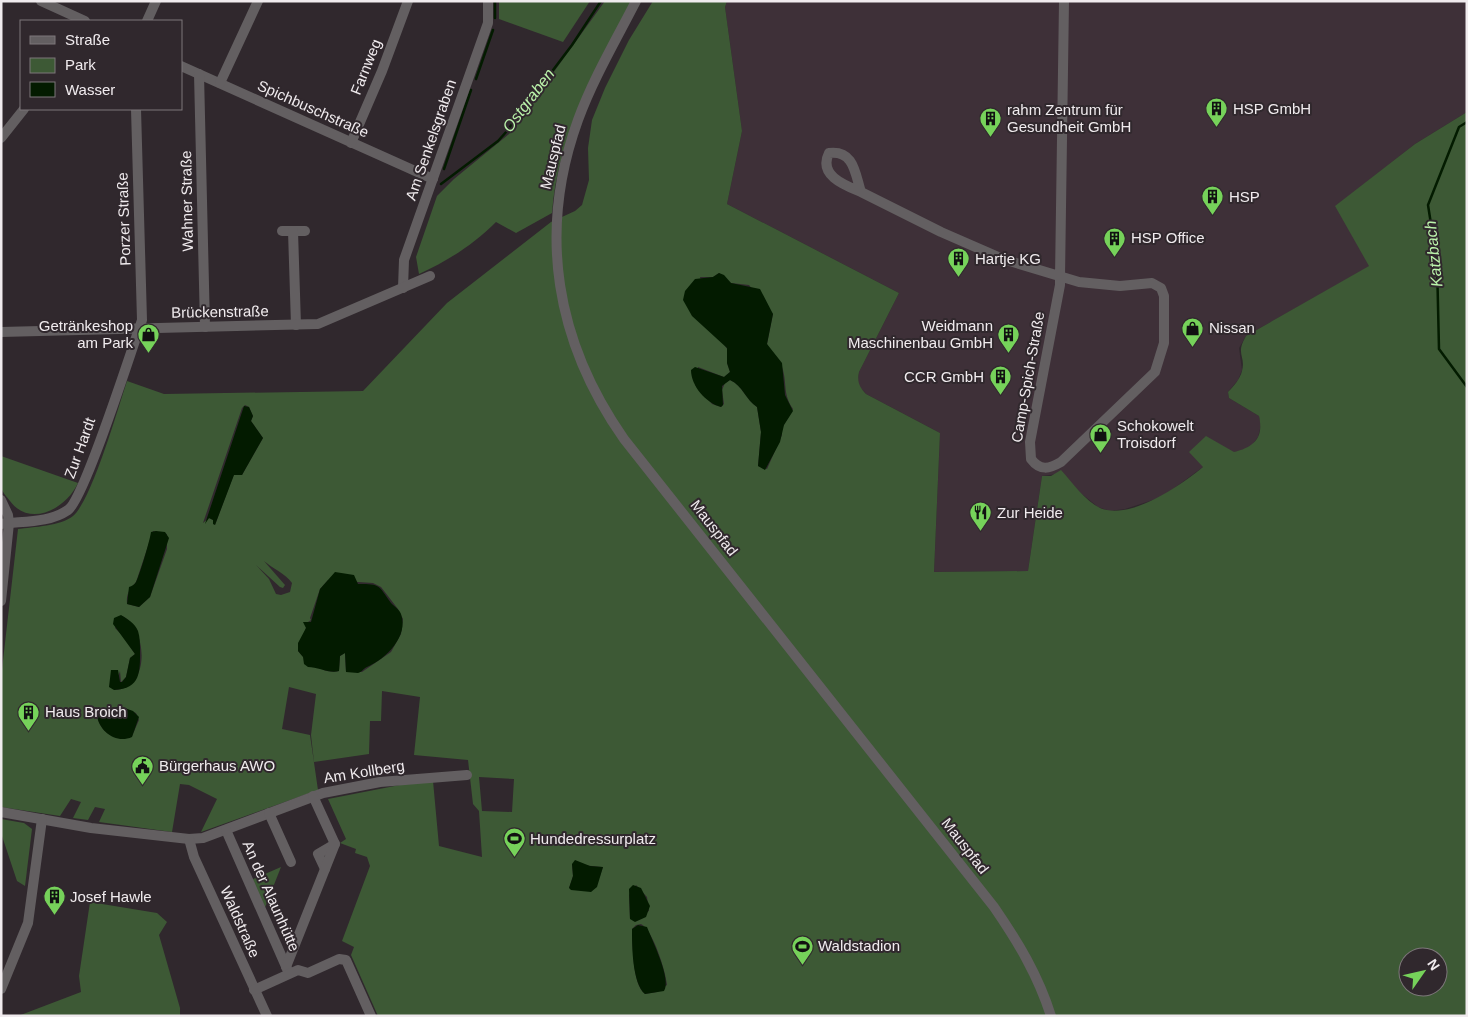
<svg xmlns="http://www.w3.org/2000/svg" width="1468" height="1017" font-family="Arial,sans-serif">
  <rect width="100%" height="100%" fill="#30282d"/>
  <path fill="#3e3038" d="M727 1H1467V112L1415 144 1336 206 1370 266 1246 336 1239 348 1242 370 1238 380 1228 392 1229 398 1259 416 1261 425 1258 437 1250 448 1235 452 1203 467 1162 497 1125 509 1110 511 1098 507 1057 474 1042 476 1028 571 934 572 940 433 866 394 859 386 858 380 859 372 899 293 727 204 742 131 725 7Z"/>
  <g fill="#3d5935" fill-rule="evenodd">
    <path d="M499 1H590L563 42 499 19Z"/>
    <path d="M605 1H632C596 69 558 135 552 213L516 233 496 222C473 245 449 260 419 274L416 257 437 196 454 179 509 134Z"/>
    <path d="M653 1H727L725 7 742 131 727 204 899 293 859 372C857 381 859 387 866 394L940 433 934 572 1028 571 1042 476H1051L1061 470C1072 482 1085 501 1100 508 1130 521 1181 485 1203 467L1189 452 1206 436 1234 452C1254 447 1264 438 1259 416L1229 398 1228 392C1234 386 1240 379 1242 371 1246 355 1235 355 1246 336L1369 266 1335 206 1415 144 1467 112V1016H378L351 955 354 947 342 941 370 866 367 857 355 853 356 849 340 843 346 839 328 799 410 783 433 781 439 846 482 857 479 811 473 804 468 760 414 755 420 697 382 691 381 721H370L369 754 314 762 311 735 316 694 289 687 282 729 310 735 318 790 201 832 217 799 189 785 180 784 172 832 99 822 105 809 95 807 88 820 73 818 81 802 71 799 60 816 1 807V678L18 529C33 527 61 526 73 516 92 500 118 408 127 381L164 394 363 391 447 303 551 222 575 211 582 205 589 180 588 148 592 120 605 88 629 40ZM719 273 731 283 749 285 773 314 767 344C771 354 779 355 783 370 787 386 783 394 793 409L782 428V435L767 469 758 466 761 432 757 407C746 400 743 386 730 380L725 383 722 390 724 404 721 407 712 404 695 385 698 367 724 377 730 372 727 363 729 352 724 344 714 335 700 277H713ZM245 405 249 407 253 416 251 421 263 438 242 475 234 474 215 525 213 520 209 518 203 523 242 408ZM153 531 167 534V549L150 597 139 607 127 604C126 593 130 589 136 582ZM264 561C272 568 286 574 292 583L290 592 281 595 276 594 269 579 256 565 280 587 283 588 285 585ZM328 580 373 583 381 587 398 609 403 619 401 634 391 652 362 672H346L345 653 340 656 339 671C324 675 307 662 298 651L308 622 311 620 310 618 320 589ZM122 616C147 626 152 690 114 690L120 671 121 682 126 677 130 658 135 654 122 635 115 628ZM122 707 136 713 139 720 132 736C116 743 100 732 97 716L109 708ZM479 777 514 779 512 812 482 811ZM572 864 602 867H603L600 876 569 888 573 876ZM636 885 647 897 649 911 630 919 629 895ZM641 924C653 930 666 972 667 985L657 992 645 994C632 984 633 945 632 929L636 925ZM1408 957H1438V987H1408Z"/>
    <path d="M1 456 78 483C66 509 30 528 10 501 7 497 2 492 1 487 0 478 1 465 1 456Z"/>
    <path d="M1 819 24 823 32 829 25 886 17 881 1 833Z"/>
    <path d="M281 867 264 910 251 880Z"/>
    <path d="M90 902 157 913 167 922 159 935 180 1008V1016H18L81 992 79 976Z"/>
  </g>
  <g fill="#031b00">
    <path d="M719 273 724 275 731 283 760 289 773 314 767 344 782 363 785 395 793 411 784 425 780 442 765 470 758 466 761 432 757 407C746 400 743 386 730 380L722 386 723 405 721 407C706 403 691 386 691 370L695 367 724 377 730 372 727 363V348L692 316 683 300 685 291 695 279 713 277Z"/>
    <path d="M244 406 249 407 253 416 251 421 263 438 242 475H234L215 525 213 524V520L209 518 205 524Z"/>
    <path d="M156 531 165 532 169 538 150 597 139 607 127 604 129 587C132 586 134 585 136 582 140 574 150 540 151 532Z"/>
    <path d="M335 572 354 575 358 584C381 584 378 585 391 603 395 607 399 609 401 614 409 636 386 659 367 667 364 668 362 672 358 673L346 672 345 653 340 656 339 671C330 674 318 667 308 667L304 664 303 657 298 651V643L306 628 303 622H311L320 589Z"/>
    <path d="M121 615C127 619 135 623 138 631 140 637 140 644 140 651 140 671 141 689 114 690L109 687 111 670H118L120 682H122L126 677 130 658 135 654 113 624 114 618Z"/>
    <path d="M122 707 133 711 139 717 132 737C116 744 100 732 97 716L109 708Z"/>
    <path d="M575 860 590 866 603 867 597 887 591 892 571 890 569 888 573 876 572 864Z"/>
    <path d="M633 885 641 888 650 906 646 917 635 922 630 919 629 889Z"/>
    <path d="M638 925 647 927C652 940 672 980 664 991L645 994C632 983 632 945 632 929Z"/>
  </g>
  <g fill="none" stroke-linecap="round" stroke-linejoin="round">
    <g stroke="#031b00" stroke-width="2.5">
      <path d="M495 18V1"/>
      <path d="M476 79 493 30"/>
      <path d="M1467 122 1459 127 1428 205 1437 262 1439 349 1467 387"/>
      <path d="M444 169 471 90"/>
      <path d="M441 184 498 141 507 131 572 45 601 1"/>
    </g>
    <g stroke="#635f61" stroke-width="10">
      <path d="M41 1 85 21"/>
      <path d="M636 1C616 40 593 79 578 120 537 233 556 342 624 439L994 907C1018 942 1038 975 1051 1016"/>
      <path d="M147 21 156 1"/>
      <path d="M181 66 433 179"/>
      <path d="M199 74 205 327"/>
      <path d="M220 83 258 1"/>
      <path d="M1 138 24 109"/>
      <path d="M351 143 382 71 408 1"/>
      <path d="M861 192C844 185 818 175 829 153 854 150 855 173 861 192L941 232 1003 259 1079 282 1120 286 1152 283 1161 288 1164 296V343L1155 372 1061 462C1049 469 1040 471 1031 459L1030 442 1060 285V277L1064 1"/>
      <path d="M282 231H305"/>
      <path d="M293 231 296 325"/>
      <path d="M403 288 404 260 488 23V1"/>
      <path d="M1 332 318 324 430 276"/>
      <path d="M1 500 8 515 9 523 1 601"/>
      <path d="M1 524C23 521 49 523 68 510 84 499 129 357 139 329L142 320 136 109"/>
      <path d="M1 812 91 828 189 839 203 838 323 793 380 782 467 775"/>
      <path d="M269 813 291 862"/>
      <path d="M226 830 288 971"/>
      <path d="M189 839 194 857 267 1016"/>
      <path d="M325 869 318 854 335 844"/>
      <path d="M286 967 335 844 313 796"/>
      <path d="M1 989 28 923 42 819"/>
      <path d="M254 990 298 970 308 973 339 959 346 960 371 1016"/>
    </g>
  </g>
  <defs>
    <symbol id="building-pin" viewBox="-11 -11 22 30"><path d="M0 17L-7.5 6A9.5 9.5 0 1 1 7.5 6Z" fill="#76d25a" stroke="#30282d"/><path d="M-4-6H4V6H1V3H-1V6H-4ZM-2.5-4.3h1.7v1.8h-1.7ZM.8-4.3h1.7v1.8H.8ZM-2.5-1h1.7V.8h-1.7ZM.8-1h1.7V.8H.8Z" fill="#111"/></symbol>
    <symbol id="shop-pin" viewBox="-11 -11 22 30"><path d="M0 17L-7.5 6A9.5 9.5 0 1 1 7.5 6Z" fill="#76d25a" stroke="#30282d"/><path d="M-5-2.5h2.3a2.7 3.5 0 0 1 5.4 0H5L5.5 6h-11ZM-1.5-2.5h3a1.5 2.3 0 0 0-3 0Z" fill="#111"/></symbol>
    <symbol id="restaurant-pin" viewBox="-11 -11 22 30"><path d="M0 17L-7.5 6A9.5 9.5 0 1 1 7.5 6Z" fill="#76d25a" stroke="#30282d"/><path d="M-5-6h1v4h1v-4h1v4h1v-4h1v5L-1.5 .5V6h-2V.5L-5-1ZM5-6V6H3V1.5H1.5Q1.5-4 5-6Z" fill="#111"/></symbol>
    <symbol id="civic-pin" viewBox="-11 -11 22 30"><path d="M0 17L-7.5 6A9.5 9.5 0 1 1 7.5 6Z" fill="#76d25a" stroke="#30282d"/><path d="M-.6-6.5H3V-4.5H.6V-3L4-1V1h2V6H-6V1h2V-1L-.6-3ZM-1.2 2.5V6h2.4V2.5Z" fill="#111"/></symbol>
    <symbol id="stadium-pin" viewBox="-11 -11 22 30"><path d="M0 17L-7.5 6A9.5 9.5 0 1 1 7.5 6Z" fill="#76d25a" stroke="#30282d"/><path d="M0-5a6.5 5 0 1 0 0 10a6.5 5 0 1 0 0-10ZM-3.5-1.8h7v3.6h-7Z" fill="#111"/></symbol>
  </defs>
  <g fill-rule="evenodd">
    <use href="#building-pin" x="1204" y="96" width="25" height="34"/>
    <use href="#building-pin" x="978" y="106" width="25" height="34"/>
    <use href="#building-pin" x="1200" y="184" width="25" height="34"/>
    <use href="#building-pin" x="1102" y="226" width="25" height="34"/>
    <use href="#building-pin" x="946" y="246" width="25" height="34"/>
    <use href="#shop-pin" x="1180" y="316" width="25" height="34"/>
    <use href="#shop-pin" x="136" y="322" width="25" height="34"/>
    <use href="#building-pin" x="996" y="322" width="25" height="34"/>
    <use href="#building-pin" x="988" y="364" width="25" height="34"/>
    <use href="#shop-pin" x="1088" y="422" width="25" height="34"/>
    <use href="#restaurant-pin" x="968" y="500" width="25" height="34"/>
    <use href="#building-pin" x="16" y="700" width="25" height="34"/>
    <use href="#civic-pin" x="130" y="754" width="25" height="34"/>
    <use href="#stadium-pin" x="502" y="826" width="25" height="34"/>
    <use href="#building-pin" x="42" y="884" width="25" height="34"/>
    <use href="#stadium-pin" x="790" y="934" width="25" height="34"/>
  </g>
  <g text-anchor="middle" stroke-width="4" stroke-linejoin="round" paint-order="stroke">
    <g font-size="15" fill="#f0ebee" stroke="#30282d">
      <text transform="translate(366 67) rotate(-68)" y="5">Farnweg</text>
      <text transform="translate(313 109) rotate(24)" y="5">Spichbuschstraße</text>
      <text transform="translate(431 140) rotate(-71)" y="5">Am Senkelsgraben</text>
      <text transform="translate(553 157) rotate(-76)" y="5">Mauspfad</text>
      <text transform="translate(187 201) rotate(-91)" y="5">Wahner Straße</text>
      <text transform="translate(124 219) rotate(-92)" y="5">Porzer Straße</text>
      <text transform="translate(220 312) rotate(-1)" y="5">Brückenstraße</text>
      <text transform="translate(1028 377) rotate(-80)" y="5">Camp-Spich-Straße</text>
      <text transform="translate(80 448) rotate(-70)" y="5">Zur Hardt</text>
      <text transform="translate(714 528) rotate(52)" y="5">Mauspfad</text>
      <text transform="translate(364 772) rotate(-9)" y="5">Am Kollberg</text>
      <text transform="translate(965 846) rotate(52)" y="5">Mauspfad</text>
      <text transform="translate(271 896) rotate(66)" y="5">An der Alaunhütte</text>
      <text transform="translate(240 922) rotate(66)" y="5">Waldstraße</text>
    </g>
    <g font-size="15" fill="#f0ebee" stroke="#30282d" text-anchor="start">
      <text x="1233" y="114">HSP GmbH</text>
      <text x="1007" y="115">rahm Zentrum für<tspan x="1007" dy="17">Gesundheit GmbH</tspan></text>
      <text x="1229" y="202">HSP</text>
      <text x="1131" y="243">HSP Office</text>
      <text x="975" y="264">Hartje KG</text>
      <text x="133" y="331" text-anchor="end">Getränkeshop<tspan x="133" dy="17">am Park</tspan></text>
      <text x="993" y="331" text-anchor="end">Weidmann<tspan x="993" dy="17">Maschinenbau GmbH</tspan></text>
      <text x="1209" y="333">Nissan</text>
      <text x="984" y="382" text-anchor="end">CCR GmbH</text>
      <text x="1117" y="431">Schokowelt<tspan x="1117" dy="17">Troisdorf</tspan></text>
      <text x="997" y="518">Zur Heide</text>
      <text x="45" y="717">Haus Broich</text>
      <text x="159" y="771">Bürgerhaus AWO</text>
      <text x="530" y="844">Hundedressurplatz</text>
      <text x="70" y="902">Josef Hawle</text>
      <text x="818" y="951">Waldstadion</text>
    </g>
    <g font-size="16" font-style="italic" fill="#bbf4ab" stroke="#30282d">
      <text transform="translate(528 100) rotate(-53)" y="6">Ostgraben</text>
      <text transform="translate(1433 254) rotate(-96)" y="6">Katzbach</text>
    </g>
  </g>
  <rect width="1468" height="1017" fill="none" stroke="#f0ebee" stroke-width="5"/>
  <rect x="20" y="20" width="162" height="90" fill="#30282d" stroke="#7d767a"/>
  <rect x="30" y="36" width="25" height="8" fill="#635f61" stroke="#7d767a"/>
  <text x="65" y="45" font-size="15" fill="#f0ebee">Straße</text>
  <rect x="30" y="58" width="25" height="15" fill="#3d5935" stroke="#7d767a"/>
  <text x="65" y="70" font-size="15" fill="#f0ebee">Park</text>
  <rect x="30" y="82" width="25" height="15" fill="#031b00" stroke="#7d767a"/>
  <text x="65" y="95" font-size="15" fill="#f0ebee">Wasser</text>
  <g transform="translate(1423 972) rotate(56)"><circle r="24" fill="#30282d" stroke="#7d767a"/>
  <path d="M0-4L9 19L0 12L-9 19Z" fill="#76d25a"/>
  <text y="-8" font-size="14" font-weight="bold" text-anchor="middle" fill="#f0ebee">N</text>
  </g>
</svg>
